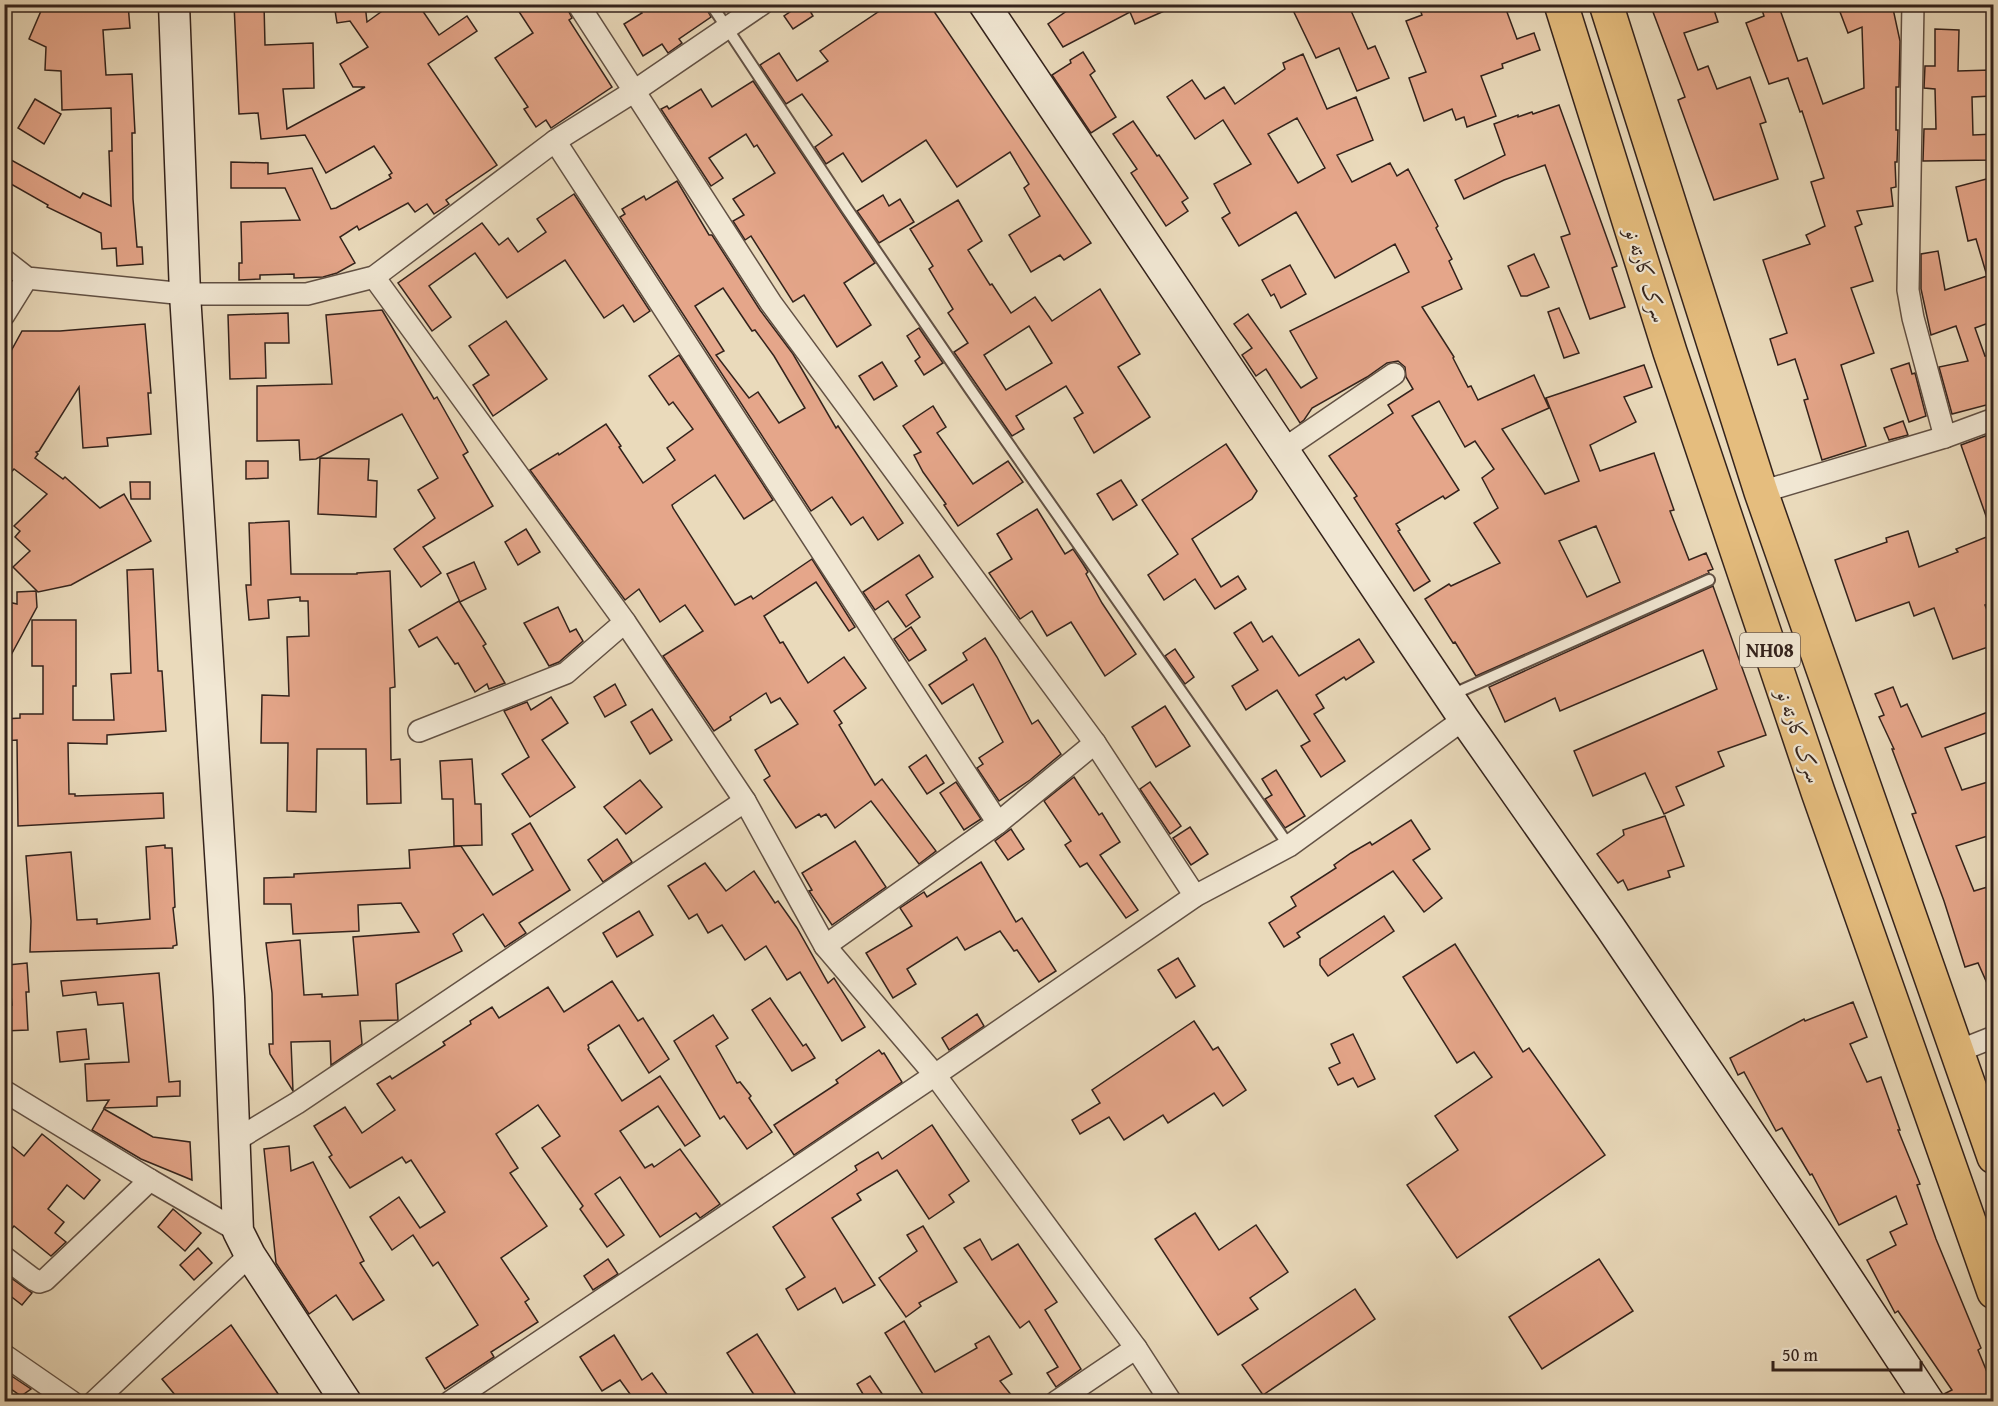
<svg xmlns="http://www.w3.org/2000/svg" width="1998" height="1406" font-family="'Gentium Book Plus',Amiri,serif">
  <rect width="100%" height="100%" fill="#eadabb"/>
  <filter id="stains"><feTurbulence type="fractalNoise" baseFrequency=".00333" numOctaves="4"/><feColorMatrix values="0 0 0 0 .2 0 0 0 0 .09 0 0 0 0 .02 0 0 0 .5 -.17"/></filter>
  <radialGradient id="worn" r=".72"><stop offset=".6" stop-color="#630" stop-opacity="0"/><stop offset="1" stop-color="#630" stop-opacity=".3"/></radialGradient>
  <g fill="#e5a68a" stroke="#34231c" stroke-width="1.5" fill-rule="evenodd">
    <path d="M44 4H128L130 28 103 30 106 75 132 74 135 133H132L133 199 137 247H142L143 264 117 266 116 248 102 249 101 233 47 207 48 205 4 180V156L80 198 83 193 111 206 109 151H112L111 108 62 110 61 71 45 70 46 47 29 39Z"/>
    <path d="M234 4H264L265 45 313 43 314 88 283 89 287 129 365 87H353L340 64 368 47 350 21 337 23 334 4H365L367 22 392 4H418L439 35 467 16 477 31 428 64 497 165 446 200 449 204 434 214 427 204 415 212 408 203 359 230 357 226 340 237 355 263 337 273 323 277 294 278V274L260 275V279L239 280V263H242L241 222 300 220 285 188H231V162L268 163V174L312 168 331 209 336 208 391 178 389 175 392 173 374 146 326 173 305 135 261 139 258 113 239 114Z"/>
    <path d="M514 4H565L572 18 569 20 612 87 551 128 546 120 536 127 524 109 528 107 495 58 533 33Z"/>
    <path d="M636 4H704L711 17 679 39 682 43 668 53 662 44 643 56 624 24 642 13Z"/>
    <path d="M802 4H806L813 16 793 29 784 16Z"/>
    <path d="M890 4H929L1091 243 1064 260 1060 255 1031 272 1009 235 1040 216 1024 188 1029 184 1010 152 957 187 926 140 862 182 843 153 826 164 815 147 832 135 802 94 786 104 760 65 779 53 797 81 828 61 820 51Z"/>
    <path d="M1077 4H1180L1135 24 1130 12 1063 47 1048 24Z"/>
    <path d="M1290 4H1348L1368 49 1375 46 1389 78 1357 91 1339 48 1316 58Z"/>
    <path d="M1418 4H1504L1517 39 1534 33 1540 50 1502 64 1503 68 1481 76 1496 116 1467 127 1464 117 1456 120 1452 109 1424 121 1409 78 1426 72 1406 21 1422 15Z"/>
    <path d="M1650 4H1712L1718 22 1684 33 1698 70 1708 66 1717 89 1750 77 1766 122 1760 124 1778 179 1714 200 1678 100 1685 97Z"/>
    <path d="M1760 4H1778L1798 61 1807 58 1823 104 1864 88 1862 27 1848 33 1837 4H1892L1900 41 1899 87H1896V130H1898L1897 162H1895L1896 187 1891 188 1893 206 1857 211 1862 224 1855 227 1873 281 1851 288 1874 353 1841 365 1866 446 1822 460 1804 400 1808 399 1795 359 1778 365 1770 339 1787 333 1763 260 1810 244 1806 235 1825 226 1811 182 1824 178 1802 111 1800 112 1788 78 1769 84 1746 23 1764 16Z"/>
    <path d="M1935 29 1959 30 1958 71 1991 70 1992 96 1972 97 1973 135 1994 134V160L1923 161 1924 129H1936L1935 89 1924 88 1925 66H1935Z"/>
    <path d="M1083 52 1095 71 1090 75 1116 117 1091 133 1052 75 1071 63 1070 60Z"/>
    <path d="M1303 54 1327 109 1356 97 1373 140 1337 155 1352 182 1390 163 1397 176 1408 169 1438 226 1436 228 1452 259 1449 261 1462 289 1422 307 1454 357 1453 358 1468 387 1471 386 1478 400 1534 375 1549 408 1502 429 1545 494 1579 481 1546 398 1644 365 1652 387 1624 397 1636 422 1590 445 1600 471 1654 453 1674 510 1670 511 1689 560 1706 553 1713 569 1708 571 1709 573 1476 676 1455 642 1453 643 1425 599 1449 584 1451 586 1500 563 1474 523 1498 508 1482 478 1494 469 1475 441 1465 447 1439 401 1412 416 1459 490 1445 499 1443 496 1396 524 1400 530 1398 531 1430 581 1414 591 1354 498 1357 496 1329 456 1393 413 1388 405 1413 389 1406 377 1405 367 1398 361 1387 363 1367 377 1312 408 1304 420 1300 423 1266 369 1256 376 1242 355 1252 348 1234 324 1248 314 1301 388 1317 378 1290 331 1409 272 1395 244 1335 278 1296 212 1239 246 1222 218 1230 213 1214 184 1251 164 1223 120 1195 139 1167 97 1192 80 1205 99 1224 87 1235 104 1285 69 1283 63ZM1297 118 1325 168 1298 183 1268 134ZM1596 526 1620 582 1587 597 1559 541Z"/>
    <path d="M753 81 875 263 844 283 871 325 837 347 804 295 793 302 751 236 745 240 733 221 744 215 733 199 775 173 757 145 754 147 746 134 709 158 723 178 711 186 661 109 667 106 669 109 701 89 712 107Z"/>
    <path d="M35 99 61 114 44 144 18 128Z"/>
    <path d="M1559 105 1617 266 1612 268 1625 307 1590 319 1561 237 1570 234 1545 165 1504 180 1464 199 1455 180 1505 155 1494 124 1518 115V117L1532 112 1533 114Z"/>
    <path d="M1133 121 1157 156 1159 155 1188 198 1182 202 1188 211 1166 226 1131 173 1137 169 1113 134Z"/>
    <path d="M1994 177V283H1990L1994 292V321L1975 328 1985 356 1994 354V403L1952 414 1939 367 1968 361 1956 326 1931 335 1921 289V254L1938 251 1945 290 1987 276 1976 239 1968 241 1956 187Z"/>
    <path d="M677 181 709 235H712L760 310 793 354 836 428 838 426 903 523 878 540 863 517 851 525 832 497 811 511 620 217 625 214 622 209 644 196 646 200ZM723 288 752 331 755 330 774 356 805 408 779 423 758 392 749 398 716 355 724 351 695 306Z"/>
    <path d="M574 194 650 311 634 322 623 305 604 318 565 260 507 298 475 253 429 286 451 317 432 331 398 283 482 223 499 245 508 238 518 252 546 232 537 219Z"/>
    <path d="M883 195 889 206 900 199 914 222 879 243 857 211Z"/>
    <path d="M958 200 982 241 968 250 990 285 992 284 1011 313 1035 297 1052 321 1100 289 1140 354 1118 367 1150 417 1094 453 1074 418 1083 413 1066 386 1016 416 1024 429 1012 436 954 352 968 343 948 313 953 309 929 269 933 266 910 229ZM1029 326 1052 363 1006 390 984 355Z"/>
    <path d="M1534 254 1549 287 1527 296H1521L1508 266Z"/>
    <path d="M1290 265 1306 294 1281 308 1274 294 1271 296 1262 280Z"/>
    <path d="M1559 308 1579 353 1564 358 1548 312Z"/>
    <path d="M382 310 434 399 437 397 468 452 463 455 493 506 423 547 441 573 421 587 394 549 435 518 418 490 438 478 402 414 316 459 300 460 299 440 257 441V386L332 384 326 315Z"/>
    <path d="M288 313 289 343H265L266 378 230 379 228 315Z"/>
    <path d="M506 321 547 379 493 416 473 385 489 375 469 346Z"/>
    <path d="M145 324 151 393H148L151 434 107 438 108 446 83 448 79 387 39 451 36 452 38 454 35 458 63 479 65 477 100 508 124 494 151 541 71 585 38 592 13 567 30 551 15 537 20 531 14 526 47 494 14 469 4 480V364L22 331H60Z"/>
    <path d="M919 328 943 363 924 375 915 361 920 357 907 336Z"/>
    <path d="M679 355 773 500 744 519 715 475 672 505 673 508 735 605 751 596 753 599 812 559 855 627 849 631 816 582 764 616 780 643 783 642 808 683 844 657 866 688 834 711 842 723 839 725 875 785 882 779 936 851 919 864 871 801 835 828 826 814 821 817 819 814 796 828 764 780 770 776 755 750 798 724 780 698 771 703 766 693 730 717 731 720 714 731 663 656 703 631 685 605 660 622 639 589 625 600 530 470 558 453 559 455 606 424 621 446 619 447 643 483 675 460 667 448 693 429 673 402 669 405 649 376Z"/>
    <path d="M882 362 897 386 874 400 859 376Z"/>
    <path d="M1909 363 1912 374 1915 373 1926 416 1909 422 1891 369Z"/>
    <path d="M933 406 946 427 937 433 973 484 1008 461 1023 482 958 526 944 505 946 504 923 472 914 455 921 452 903 426Z"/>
    <path d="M1903 421 1908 435 1889 440 1884 428Z"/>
    <path d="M1988 435 1994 450V533H1992L1961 445Z"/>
    <path d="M1226 444 1257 491 1252 499 1192 539 1221 587 1238 576 1246 589 1215 609 1195 579 1164 600 1148 575 1178 554 1142 500Z"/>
    <path d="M320 458 369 459 368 480 377 481 376 517 318 514Z"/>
    <path d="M246 461H268V478L246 479Z"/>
    <path d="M1121 480 1137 505 1113 520 1097 494Z"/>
    <path d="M130 482H150V499H131Z"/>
    <path d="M1037 509 1065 554 1073 549 1083 564 1088 572 1086 574 1102 603 1136 654 1105 676 1071 622 1047 636 1032 611 1020 619 989 573 1012 559 997 534Z"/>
    <path d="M289 521 291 574H357V573L390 571 395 687 390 688 391 760 400 759 401 803 367 804 366 749H317L316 812 287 811 288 743H261L262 695 289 696 287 637 309 636 308 601H300V597L268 600 269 618 249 620 246 585H251L249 523Z"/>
    <path d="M526 529 540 552 518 565 505 542Z"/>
    <path d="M1908 531 1919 567 1958 552 1956 549 1989 536 1994 548V602L1985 605 1994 629V645L1953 659 1934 608 1914 616 1909 602 1856 621 1835 560 1887 542 1886 538Z"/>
    <path d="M919 555 933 577 906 595 920 617 906 627 888 601 875 610 863 592Z"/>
    <path d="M474 562 486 589 460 602 447 574Z"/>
    <path d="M153 569 158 671H162L166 731 107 735V744L68 743 69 794H75V796L163 793 164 818 18 826 17 740 4 741V719L20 718V714H43V666H32V620H76V686H73V720H114L111 674 131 673 127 570Z"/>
    <path d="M1713 586 1766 735 1718 752 1724 766 1676 787 1684 805 1664 814 1645 773 1593 796 1574 751 1717 689 1703 650 1560 711 1555 698 1505 722 1489 687Z"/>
    <path d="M36 591 37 607 4 668V601L17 604V592Z"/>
    <path d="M459 601 486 644 483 646 505 683 489 689 487 684 475 692 458 663 455 664 437 637 419 647 409 630Z"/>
    <path d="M558 607 570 632 576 629 583 641 559 662 549 666 524 623Z"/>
    <path d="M1251 622 1263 642 1272 636 1299 676 1359 639 1374 662 1346 680 1344 677 1316 695 1324 708 1314 714 1345 761 1321 777 1301 746 1310 741 1277 690 1246 710 1232 686 1258 670 1234 633Z"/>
    <path d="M911 627 926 650 909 661 894 639Z"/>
    <path d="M985 638 997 657 1032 724 1038 720 1061 754 1030 780 999 801 977 768 983 764 979 758 1003 742 973 684 942 704 929 685 967 660 963 653Z"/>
    <path d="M1175 649 1194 677 1185 684 1165 656Z"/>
    <path d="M615 684 626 705 605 717 594 697Z"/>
    <path d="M1893 687 1901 707 1907 704 1922 737 1988 712 1989 714 1994 712V730L1945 748 1962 790 1994 780V834L1956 846 1974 891 1994 885V999L1978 963 1965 967 1944 901 1912 814 1916 813 1892 749H1894L1879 717 1884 715 1875 694Z"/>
    <path d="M551 697 568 723 542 740 575 787 530 817 502 774 529 757 504 711 527 702 531 710Z"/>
    <path d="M1165 706 1190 746 1156 767 1132 727Z"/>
    <path d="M652 709 672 740 650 754 631 722Z"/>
    <path d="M926 755 944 783 927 794 909 767Z"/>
    <path d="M472 759 475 804H481L482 845 454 846 453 799H442L440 761Z"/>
    <path d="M1276 770 1305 816 1285 828 1265 799 1272 795 1262 779Z"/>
    <path d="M1074 777 1099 815 1102 813 1120 842 1100 855 1138 910 1126 918 1087 863 1080 867 1065 845 1071 841 1044 801Z"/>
    <path d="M640 780 662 807 626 834 604 807Z"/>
    <path d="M956 782 981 819 964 830 940 793Z"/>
    <path d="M1150 782 1181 826 1170 834 1140 789Z"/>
    <path d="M1665 816 1684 866 1668 871 1670 877 1628 890 1623 880 1618 883 1597 854 1624 835 1623 830Z"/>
    <path d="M1411 820 1430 849 1413 860 1442 898 1424 912 1393 871 1297 933 1300 937 1284 947 1269 923 1296 906 1291 897 1336 868 1334 865 1351 853 1370 842 1372 845Z"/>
    <path d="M530 823 570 890 519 923 526 933 505 947 483 914 453 934 462 951 396 984 398 1020 360 1021 362 1044 331 1065 330 1041 291 1042 293 1091 270 1054 269 1044H273L272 993 266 943 300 940 304 995 322 994V997L358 995 353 937 419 932 401 903 358 905 359 931 293 934 291 904H264V878L294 877V874L410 868 409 850 461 846 493 895 533 870 512 834Z"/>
    <path d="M1190 827 1208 854 1191 865 1173 838Z"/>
    <path d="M1011 829 1024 849 1008 860 995 841Z"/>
    <path d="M617 839 632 862 603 882 588 860Z"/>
    <path d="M855 841 886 887 832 925 809 891 812 890 802 873Z"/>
    <path d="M165 845V848H172L175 907 173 908 177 945 173 946V948L30 952 31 921 26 856 71 852 77 920 97 919V924L150 919 146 847Z"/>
    <path d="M981 862 1016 922 1022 918 1056 971 1039 982 1017 950 1014 951 1000 931 965 950 957 937 907 969 916 984 893 998 866 953 912 926 900 908 924 892 927 897Z"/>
    <path d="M705 863 726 891 754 871 775 903 778 901 797 928 828 983 834 978 865 1027 842 1041 800 972 787 980 766 946 745 960 722 925 708 933 697 914 689 919 668 886Z"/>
    <path d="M639 911 653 935 617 957 603 933Z"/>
    <path d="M1384 916 1394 931 1328 976 1320 965V959Z"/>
    <path d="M1455 944 1523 1052 1529 1048 1605 1155 1457 1258 1407 1185 1458 1150 1435 1116 1492 1077 1474 1052 1457 1063 1403 977Z"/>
    <path d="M1178 958 1195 986 1176 998 1158 970Z"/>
    <path d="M27 963 29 992H26L28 1030 4 1031V1006L12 1005 8 965Z"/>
    <path d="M159 973 169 1082 180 1081V1096L157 1097V1106L104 1108 109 1100 87 1101 85 1064 129 1062 123 1003 98 1005 96 992 63 996 61 981Z"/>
    <path d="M612 981 638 1021 643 1018 669 1059 649 1073 619 1025 588 1045 589 1048 588 1049 622 1101 660 1076 700 1136 685 1146 658 1106 620 1131 645 1168 652 1164 654 1167 680 1149 720 1204 700 1218 696 1213 660 1237 620 1177 595 1194 624 1235 607 1247 580 1209 583 1206 542 1148 560 1136 538 1105 496 1134 518 1168 510 1173 547 1226 501 1258 529 1299 525 1302 538 1322 491 1352 494 1357 445 1389 426 1358 478 1325 438 1262 433 1266 413 1235 392 1250 370 1217 399 1197 420 1228 445 1212 411 1160 406 1163 402 1157 350 1188 329 1157 332 1155 314 1126 345 1107 362 1133 395 1110 377 1084 390 1076 392 1079 445 1045 443 1042 471 1024 470 1021 492 1007 499 1018 548 987 564 1012Z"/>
    <path d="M770 998 803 1046 806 1044 815 1058 792 1071 752 1010Z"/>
    <path d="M1853 1002 1867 1037 1850 1044 1867 1082 1881 1077 1900 1130H1898L1920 1184 1917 1185 1936 1239 1981 1348 1978 1350 1994 1389V1401H1946L1944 1394 1952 1390 1898 1311 1895 1313 1867 1260 1896 1245 1890 1232 1907 1224 1896 1196 1839 1225 1812 1174 1810 1175 1782 1128 1776 1131 1744 1072 1738 1075 1730 1058 1804 1019 1805 1021Z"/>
    <path d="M977 1014 984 1026 949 1050 942 1038Z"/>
    <path d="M713 1015 728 1038 716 1046 737 1083 740 1082 751 1096 749 1098 772 1132 747 1149 724 1116 720 1119 674 1041Z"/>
    <path d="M1194 1021 1213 1050 1218 1047 1246 1090 1223 1106 1214 1093 1168 1123 1163 1115 1124 1140 1109 1117 1080 1134 1072 1120 1100 1103 1092 1090Z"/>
    <path d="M86 1029 89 1059 60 1062 57 1032Z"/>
    <path d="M1353 1034 1375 1079 1358 1087 1353 1078 1338 1085 1329 1068 1340 1063 1331 1044Z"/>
    <path d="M879 1050 882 1054 884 1053 902 1082 794 1155 774 1125 838 1083 836 1080Z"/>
    <path d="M104 1109 153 1137 190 1142 192 1180 141 1159 92 1130Z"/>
    <path d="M932 1125 969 1181 949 1195 954 1202 929 1219 897 1170 857 1194 861 1200 832 1218 875 1285 843 1303 835 1288 798 1310 786 1289 805 1277 773 1227 857 1170 855 1166 878 1152 882 1159Z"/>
    <path d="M42 1134 100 1180 84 1199 67 1185 48 1209 64 1222 55 1233 66 1242 51 1256 14 1226 4 1238V1140L24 1156Z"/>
    <path d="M289 1146 291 1171 313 1162 364 1261 360 1263 384 1300 353 1320 336 1295 309 1314 276 1263 264 1149Z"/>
    <path d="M173 1209 201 1233 185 1251 158 1227Z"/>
    <path d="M1195 1213 1219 1250 1256 1225 1288 1272 1250 1298 1258 1309 1218 1335 1155 1239Z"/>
    <path d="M923 1226 957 1282 919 1303 921 1306 906 1317 879 1278 917 1251 907 1235Z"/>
    <path d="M980 1239 992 1260 1018 1244 1057 1302 1045 1310 1081 1369 1056 1387 1047 1373 1058 1367 1029 1321 1020 1328 964 1248Z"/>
    <path d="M198 1248 212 1263 194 1280 180 1265Z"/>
    <path d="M608 1259 618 1274 593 1290 584 1276Z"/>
    <path d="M1599 1259 1633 1311 1542 1369 1509 1317Z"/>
    <path d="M4 1273 32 1293 22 1305 4 1291Z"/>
    <path d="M1355 1289 1375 1319 1263 1395 1242 1365Z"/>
    <path d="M904 1321 935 1372 977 1348 975 1344 989 1336 1012 1374 1000 1381 1016 1401H927L885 1333Z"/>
    <path d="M231 1325 283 1401H180L162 1379Z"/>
    <path d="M757 1334 800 1401H758L727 1353Z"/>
    <path d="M614 1335 642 1380 652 1373 672 1401H635L620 1380 602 1391 580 1357Z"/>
    <path d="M4 1371 31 1389 21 1396 4 1384Z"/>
    <path d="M870 1376 887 1401H867L857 1384Z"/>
  </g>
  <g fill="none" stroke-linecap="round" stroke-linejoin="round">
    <defs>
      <g id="lane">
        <path d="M711 4 847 209 970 389 1289 846"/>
        <path d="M1449 696 1709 580"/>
      </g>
      <g id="street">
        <path d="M578 4 771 303 1095 743 1195 896"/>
        <path d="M1913 4 1908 290 1913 318 1945 437"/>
        <path d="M555 141 998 823"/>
        <path d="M4 260 27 278 185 294H307L374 277 555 141 633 92 762 4"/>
        <path d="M374 277 625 622 745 801 825 946 935 1075 1136 1348 1171 1402"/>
        <path d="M4 315 27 278"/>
        <path d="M1284 449 1394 374"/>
        <path d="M1761 492 1945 437 1994 419"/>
        <path d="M419 731 566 673 625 622"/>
        <path d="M825 946 998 823 1095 743"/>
        <path d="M1956 1052 1994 1037"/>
        <path d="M4 1091 150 1180 238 1231"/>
        <path d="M236 1140 297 1103 745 801"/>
        <path d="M4 1257 33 1279 39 1282 45 1280 150 1180"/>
        <path d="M4 1355 72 1402"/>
        <path d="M94 1402 250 1255"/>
        <path d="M450 1402 935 1075 1195 896 1289 846 1464 719"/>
        <path d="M1056 1402 1136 1348"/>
      </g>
      <g id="secondary">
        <path d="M174 4 185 294 229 997 238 1231 250 1255 346 1402"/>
        <path d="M984 4 1464 719 1610 927 1815 1229 1929 1402"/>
      </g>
      <g id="highway">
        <path d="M1561 4 1670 352 1818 792 1994 1292"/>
        <path d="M1606 4 1761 492 1994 1157"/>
      </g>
    </defs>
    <use href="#lane" stroke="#625144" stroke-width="14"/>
    <use href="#street" stroke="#625144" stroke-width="24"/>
    <use href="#secondary" stroke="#34231c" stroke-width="33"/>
    <use href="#highway" stroke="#34231c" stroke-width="36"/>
    <use href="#lane" stroke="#f1e7d3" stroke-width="10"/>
    <use href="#street" stroke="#f1e7d3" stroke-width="21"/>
    <use href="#secondary" stroke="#f1e7d3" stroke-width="30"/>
    <use href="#highway" stroke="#e5bd7e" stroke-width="33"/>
  </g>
  <g text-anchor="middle" stroke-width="4.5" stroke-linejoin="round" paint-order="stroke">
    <rect fill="#f1e7d3" stroke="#6d5e53" stroke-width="1.5" x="1740" y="633" width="60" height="34" rx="4.5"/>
    <g font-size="20" font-weight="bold" fill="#34231c">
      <text x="1770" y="657">NH08</text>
    </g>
    <g font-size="21" fill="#34231c" stroke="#f1e7d3">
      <text transform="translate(1646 275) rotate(73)" y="7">سرک کارته نو</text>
      <text transform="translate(1799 736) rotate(71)" y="7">سرک کارته نو</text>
    </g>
  </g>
  <rect width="1998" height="1406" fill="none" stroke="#eadabb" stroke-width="24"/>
  <rect x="6" y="6" width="1986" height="1394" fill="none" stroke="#34231c" stroke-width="3"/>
  <rect x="12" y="12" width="1974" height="1382" fill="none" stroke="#34231c" stroke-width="1.5"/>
  <path d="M1773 1361v9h148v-9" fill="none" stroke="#34231c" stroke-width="3"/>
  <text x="1782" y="1361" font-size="18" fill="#34231c" stroke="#f1e7d3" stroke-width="4.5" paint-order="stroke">50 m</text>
  <rect width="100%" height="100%" filter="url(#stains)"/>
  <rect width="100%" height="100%" fill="url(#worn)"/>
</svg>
